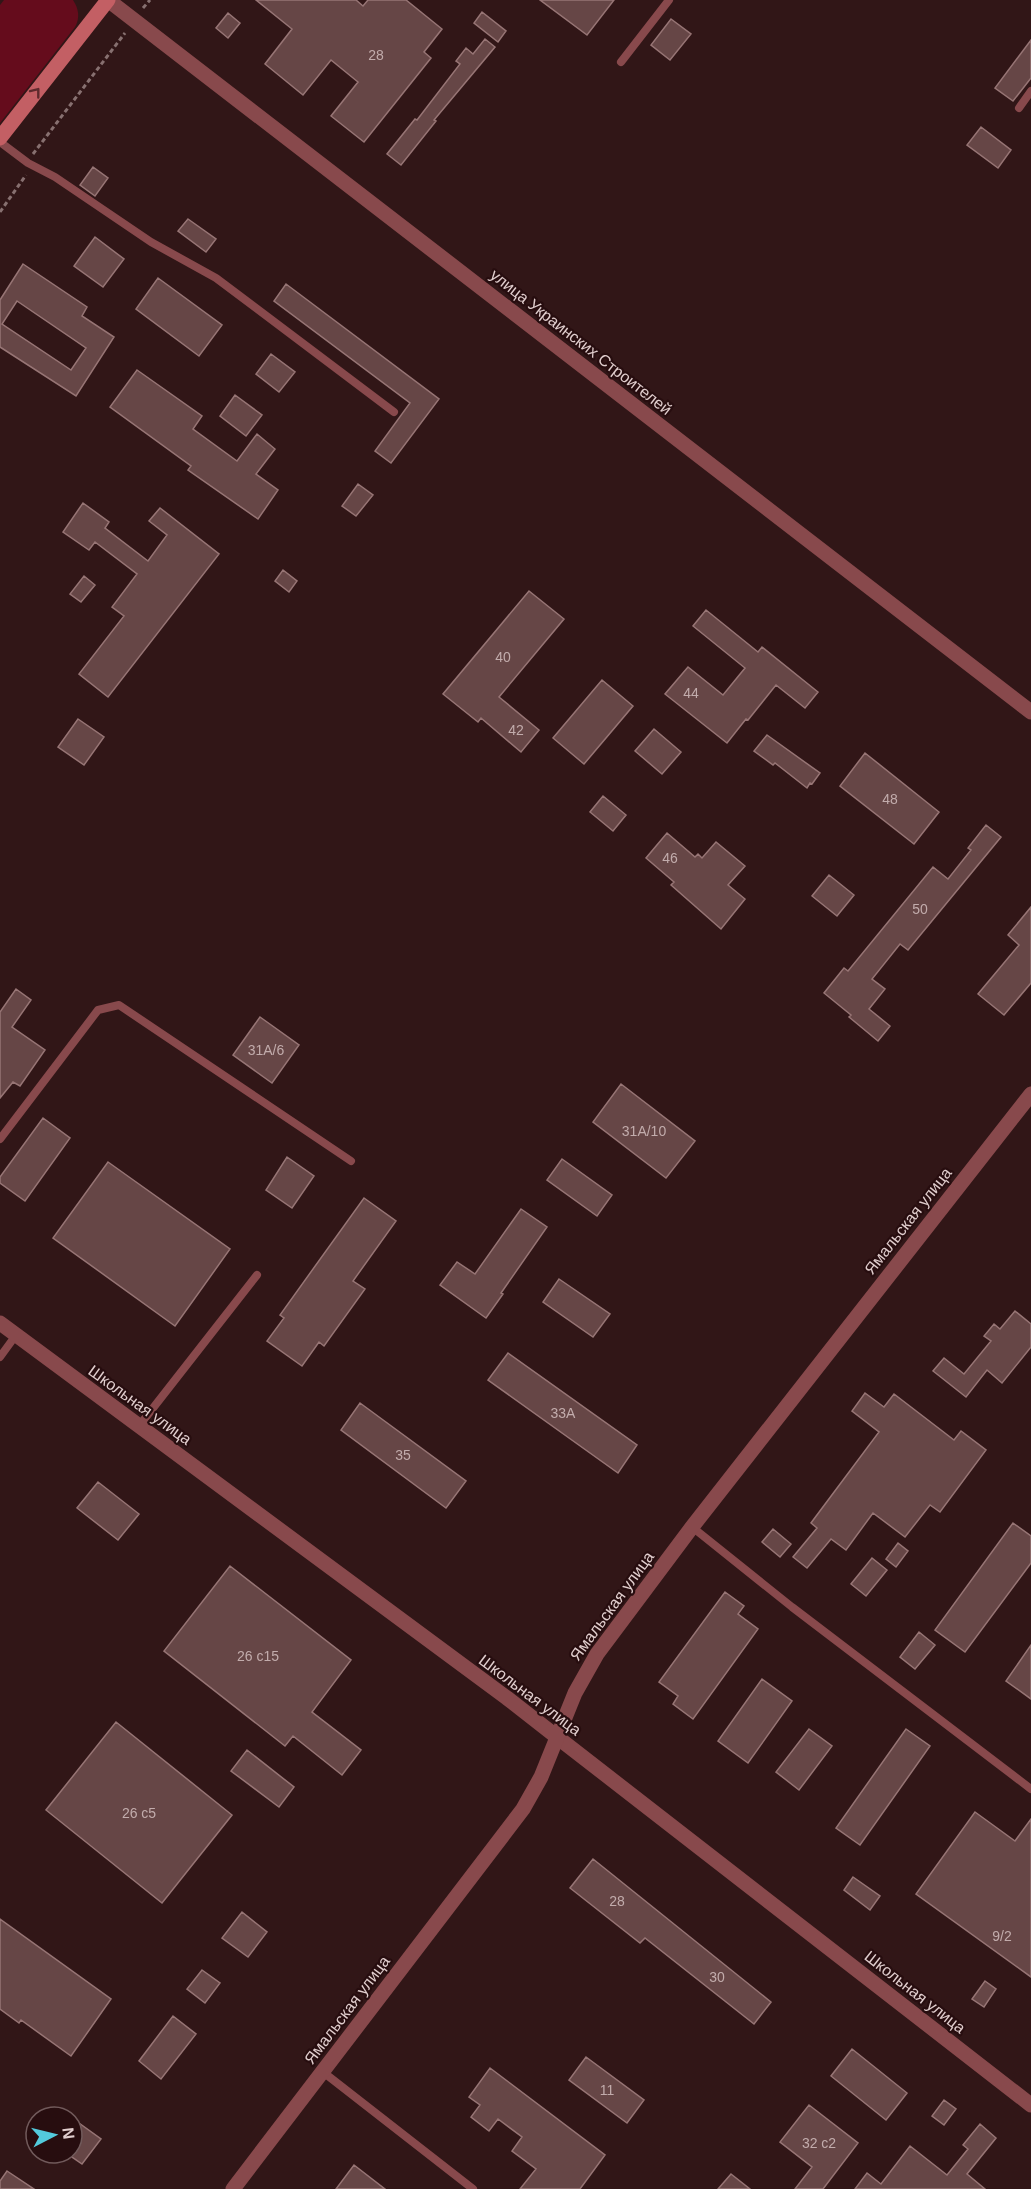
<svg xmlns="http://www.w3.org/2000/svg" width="1031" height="2189" viewBox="0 0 1031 2189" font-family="Helvetica,sans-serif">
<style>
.green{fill:#650c1c}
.building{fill:#664646;stroke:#977575;stroke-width:1.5;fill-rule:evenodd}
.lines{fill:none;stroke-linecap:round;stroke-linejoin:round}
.path{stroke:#877070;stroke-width:3;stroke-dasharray:4.5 3;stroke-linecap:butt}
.service{stroke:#88494c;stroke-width:8}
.minor{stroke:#88494c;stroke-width:15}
.tertiary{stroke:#88494c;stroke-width:15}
.secondary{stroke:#c35f64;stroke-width:15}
.oneway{stroke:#5e2a2d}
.labels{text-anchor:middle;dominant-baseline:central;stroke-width:4.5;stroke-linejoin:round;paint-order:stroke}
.number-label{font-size:14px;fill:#c2acac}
.street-label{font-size:16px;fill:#e1cece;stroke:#270d0f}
</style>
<rect width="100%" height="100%" fill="#311617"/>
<path class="green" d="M4 0H73C79 9 80 18 75 27L0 123V5Z"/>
<path class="building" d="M256 0H356L363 6 368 0H406L442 29 424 52 431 58 364 142 331 116 358 82 331 60 303 95 265 64 292 29Z
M540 0H614L587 35Z
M482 12 506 31 498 42 474 23Z
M228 13 240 23 228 38 216 28Z
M671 19 691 34 670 60 651 45Z
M485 39 495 47 434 120 436 121 401 165 387 154 415 119 417 120 460 64 456 61 466 48 473 54Z
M1031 40V78L1013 101 995 88Z
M981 127 1011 150 998 168 967 145Z
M93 167 108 178 95 196 80 185Z
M188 219 216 239 206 252 178 231Z
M95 237 124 259 103 287 74 266Z
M23 264 87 307 82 316 114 337 76 396 0 347V300ZM17 301 86 348 71 370 2 324Z
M158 278 222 325 199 356 136 309Z
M286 284 439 399 391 463 375 451 410 403 274 301Z
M271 354 295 372 279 392 256 374Z
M137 370 202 416 193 429 237 461 257 434 275 449 256 474 278 490 258 519 188 470 191 466 110 407Z
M235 395 262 415 246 436 220 416Z
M358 484 373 495 356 516 342 506Z
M83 503 109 522 105 528 148 561 167 535 149 521 160 508 219 554 108 697 79 674 124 616 112 607 137 574 95 542 89 550 63 532Z
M283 570 297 581 289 592 275 581Z
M84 576 95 585 81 602 70 594Z
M529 591 564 619 499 697 539 730 521 752 481 718 478 722 443 694Z
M706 610 758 652 762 647 818 692 805 708 776 685 748 720 746 719 727 743 665 694 688 667 723 695 745 668 693 626Z
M602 680 633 706 584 764 553 738Z
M78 719 104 737 84 765 58 747Z
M654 729 681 752 662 774 635 751Z
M767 735 820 773 812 784 810 783 807 788 775 763 773 765 754 751Z
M865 753 939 812 914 844 840 786Z
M603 796 626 815 613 831 590 812Z
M986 825 1001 837 908 950 900 944 872 979 885 989 869 1009 890 1026 878 1041 849 1017 851 1015 824 993 844 968 848 971 933 867 948 879 971 850 968 848Z
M667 833 695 857 698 854 702 858 716 842 745 866 728 885 745 899 721 929 671 885 674 882 646 858Z
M829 875 854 895 837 916 812 896Z
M1031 907V983L1004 1015 978 994 1019 945 1008 935Z
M16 989 31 1000 12 1027 45 1050 20 1086 13 1082 0 1098V1012Z
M260 1017 299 1045 272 1083 233 1055Z
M621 1084 695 1141 666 1178 593 1122Z
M43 1118 70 1138 25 1201 0 1183V1177Z
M287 1157 314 1176 292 1208 266 1190Z
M562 1159 612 1195 597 1216 547 1180Z
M108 1162 230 1249 175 1326 53 1238Z
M364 1198 396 1221 353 1281 365 1289 324 1346 319 1342 302 1366 267 1341 284 1318 280 1315Z
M521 1209 547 1227 501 1293 503 1294 486 1318 440 1285 457 1262 475 1274Z
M559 1279 610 1314 593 1337 543 1302Z
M1015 1311 1031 1324V1347L1002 1383 987 1370 966 1397 933 1371 944 1358 964 1374 991 1341 984 1336 994 1324 1000 1329Z
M508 1353 637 1445 618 1473 488 1380Z
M865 1393 884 1407 894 1394 954 1440 961 1431 986 1450 940 1512 930 1505 905 1537 873 1513 846 1550 831 1539 807 1568 793 1557 817 1528 811 1523 879 1432 852 1411Z
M360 1403 466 1481 446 1508 341 1430Z
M98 1482 139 1514 118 1540 77 1508Z
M1013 1523 1031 1536V1563L965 1652 935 1630Z
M773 1529 791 1544 780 1557 762 1542Z
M898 1543 908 1551 896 1567 886 1559Z
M872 1558 887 1570 866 1596 851 1584Z
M230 1566 351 1660 312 1712 361 1750 342 1775 293 1736 285 1746 164 1651Z
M725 1592 744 1606 738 1614 758 1629 693 1719 673 1704 678 1696 659 1682Z
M919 1632 935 1645 915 1669 900 1657Z
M1031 1645V1699L1006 1681Z
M762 1679 792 1701 748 1763 718 1741Z
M116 1722 232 1815 162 1903 46 1810Z
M809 1729 832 1746 799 1790 776 1772Z
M906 1729 930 1746 860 1845 836 1828Z
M247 1750 294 1787 279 1807 231 1771Z
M975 1812 1015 1841 1031 1819V1977L916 1894Z
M593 1859 771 2002 754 2024 645 1938 640 1943 570 1888Z
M853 1877 880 1896 870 1910 844 1890Z
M242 1912 267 1932 248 1957 222 1938Z
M0 1919 111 1999 71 2056 21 2020 19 2023 0 2009Z
M202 1970 220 1983 205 2003 187 1989Z
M985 1981 996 1989 984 2007 972 1999Z
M173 2016 196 2034 161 2079 139 2061Z
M852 2049 907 2093 886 2120 831 2076Z
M586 2057 644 2100 627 2123 569 2080Z
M490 2068 605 2155 580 2189H520L536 2169 512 2151 522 2137 498 2119 489 2131 471 2117 480 2105 469 2097Z
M944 2100 956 2109 944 2125 932 2116Z
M809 2105 858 2143 823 2189H795L812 2167 780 2142Z
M72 2118 101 2139 82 2164 72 2157Z
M980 2124 996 2138 967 2174 985 2189H855L867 2173 881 2184 910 2146 947 2175 968 2149 963 2145Z
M354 2165 385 2189H336Z
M7 2171 34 2189H0V2181Z
M731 2174 750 2189H718Z"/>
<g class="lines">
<path class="path" d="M143 8 150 0
M33 154 125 33
M0 212 26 175"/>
<path class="service" d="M621 62 669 0
M1019 108 1031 91
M0 142 28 163 55 177 151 242 216 278 394 412
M0 1139 98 1010 119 1005 351 1161
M0 1357 16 1335
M139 1426 257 1275
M692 1527 792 1607 1031 1789
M323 2072 473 2189"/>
<path class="minor" d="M557 1737 1031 2105"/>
<path class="tertiary" d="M108 0 1031 712
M0 1323 507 1698 557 1737
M233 2189 523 1809 541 1777 575 1693 597 1654 692 1527 1031 1094"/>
<path class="secondary" d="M0 138 108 0"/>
</g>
<defs><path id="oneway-chevron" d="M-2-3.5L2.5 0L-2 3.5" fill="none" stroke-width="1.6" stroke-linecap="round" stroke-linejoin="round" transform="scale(1.5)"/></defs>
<use class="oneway" href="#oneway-chevron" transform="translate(36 92) rotate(-52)"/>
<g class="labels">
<g class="number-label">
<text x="376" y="55">28</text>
<text x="503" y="657">40</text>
<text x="691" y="693">44</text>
<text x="516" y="730">42</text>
<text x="890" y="799">48</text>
<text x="670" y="858">46</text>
<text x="920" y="909">50</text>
<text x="266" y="1050">31А/6</text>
<text x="644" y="1131">31А/10</text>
<text x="563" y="1413">33А</text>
<text x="403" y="1455">35</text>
<text x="258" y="1656">26 c15</text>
<text x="139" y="1813">26 с5</text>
<text x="617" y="1901">28</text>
<text x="1002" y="1936">9/2</text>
<text x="717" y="1977">30</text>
<text x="607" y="2090">11</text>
<text x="819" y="2143">32 с2</text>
</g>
<g class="street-label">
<text transform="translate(581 342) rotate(38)">улица Украинских Строителей</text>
<text transform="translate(908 1221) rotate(-52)">Ямальская улица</text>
<text transform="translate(140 1405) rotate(36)">Школьная улица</text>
<text transform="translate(612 1606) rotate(-54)">Ямальская улица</text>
<text transform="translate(530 1695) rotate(37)">Школьная улица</text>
<text transform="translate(915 1992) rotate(38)">Школьная улица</text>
<text transform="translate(347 2010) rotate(-53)">Ямальская улица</text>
</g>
</g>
<g transform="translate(54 2135) rotate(83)"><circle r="28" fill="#270d0f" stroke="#715a5b" stroke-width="1.5"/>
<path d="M0-4.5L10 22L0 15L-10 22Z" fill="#53cadc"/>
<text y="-9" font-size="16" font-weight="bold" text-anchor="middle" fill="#e1cece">N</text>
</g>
</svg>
